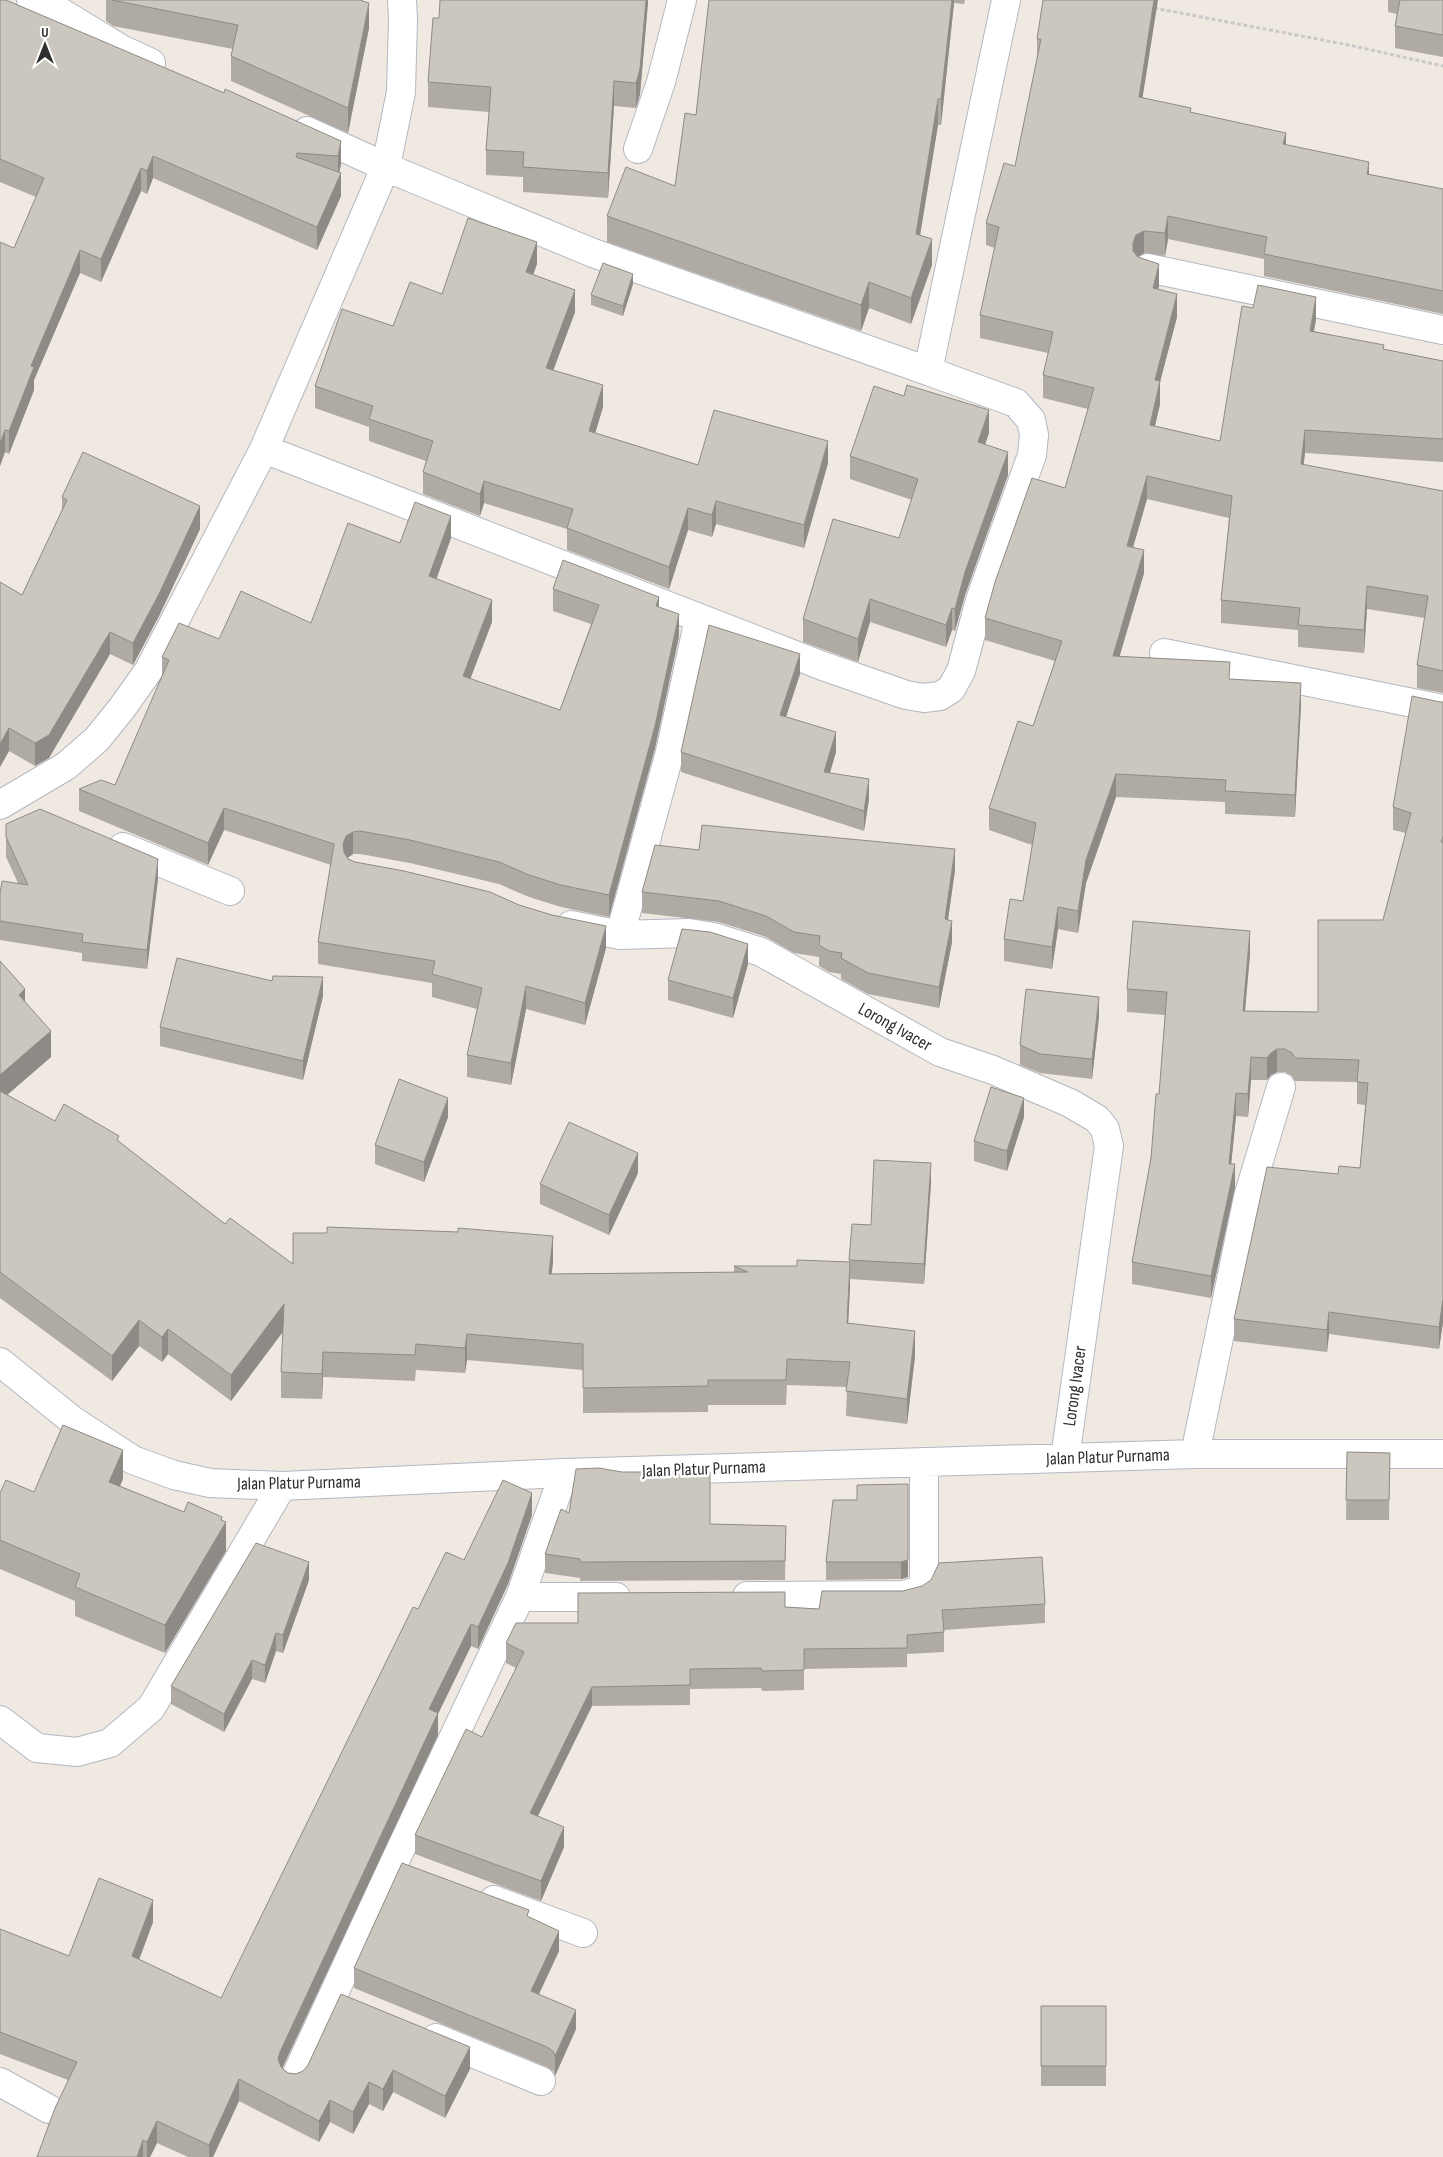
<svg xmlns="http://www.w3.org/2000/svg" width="1443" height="2157" viewBox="0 0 1443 2157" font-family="'Sofia Sans Condensed',sans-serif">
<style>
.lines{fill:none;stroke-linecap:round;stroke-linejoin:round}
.minor-casing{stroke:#b4b7c1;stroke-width:30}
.path{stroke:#c9c9c9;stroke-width:3;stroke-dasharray:4 2.5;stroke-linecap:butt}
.minor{stroke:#fff;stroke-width:28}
.wall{fill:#afaba4}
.shaded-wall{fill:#8e8b86}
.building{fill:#cbc7bf;stroke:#8e8b86}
.labels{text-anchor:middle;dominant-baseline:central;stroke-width:5;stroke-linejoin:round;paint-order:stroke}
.street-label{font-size:18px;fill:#2e2e2e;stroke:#fff}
</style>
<rect width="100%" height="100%" fill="#efe9e1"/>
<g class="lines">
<g class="minor-casing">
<path id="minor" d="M31 0 62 13 121 49 151 63
M307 131 395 171 593 253 928 371
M638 149 661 82 682 0
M1148 268 1443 330
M264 449 823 666 906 695 924 698 940 696 951 689 961 671 980 600 1032 455 1034 435 1031 420 1016 403 928 371 1006 0
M1164 653 1443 709
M0 805 66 766 97 739 122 708 149 670 264 449 386 166 401 92 403 19 402 0
M123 847 230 891
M571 925 620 935 689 933 714 937 761 952 940 1052 993 1070 1070 1103 1097 1119 1105 1129 1109 1146 1065 1458
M620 935 670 752 699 619
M0 1362 72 1420 133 1460 174 1475 210 1483 282 1486 564 1473 1195 1454H1443
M1195 1454 1248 1197 1281 1087
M747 1596 903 1595 918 1591 924 1582V1462
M520 1597H616
M0 1720 37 1748 77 1752 110 1743 151 1708 282 1486
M494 1900 583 1933
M436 2038 541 2081
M294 2080 394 1863 520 1597 564 1473
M0 2082 49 2109"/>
</g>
<path class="path" d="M1154 8 1349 45 1443 66"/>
<use href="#minor" class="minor"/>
</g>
<path class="wall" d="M0 0 341 141V164L339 172 341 196 317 250 153 178 147 194 141 191 101 282 80 273 34 380V390L9 454 5 452 0 466 14 248 36 197 0 182Z
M106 0H363L369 28 348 133 231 81V56L233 49 113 26 106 21Z
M648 0 640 94 636 108 614 106 608 198 523 192V177L486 175V150L489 112 428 107V82L439 18Z
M709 0H965L964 4 954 3 941 125H938L920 235 932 265 911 324 869 308 861 331 607 242V216L675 186 696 115Z
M1043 0 1143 98 1191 112 1369 174 1443 189V314L1264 276V259L1168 239 1165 256 1144 253 1138 257 1159 286 1158 289 1177 317 1160 382V404L1155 426 1220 441 1316 319 1314 331 1384 349 1443 361V462L1305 453 1303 465 1443 491V693L1417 688V665L1425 618 1367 609 1364 653 1298 647V630L1221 623V600L1229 518 1147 499 1133 547 1144 573 1119 656 1230 679 1301 705 1295 817 1225 814V802L1116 797 1086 883 1078 933 1058 929 1052 969 1004 961V939L1023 901 1032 845 989 830V808L1033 726 1055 661 985 640V618L1065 488 1088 409 1043 398V375L1048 353 980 338V315L995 248 986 245V223L1015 166 1037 59V39Z
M1388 0H1443V57L1395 48V26L1397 14 1388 12Z
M537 264 533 275 575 312 553 370 603 407 595 433 698 465 828 463 804 548 716 524 712 537 688 530 669 589 567 550V529L484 503 480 516 423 494V472L426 461 369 441V427L315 408V386L393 326 442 294Z
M633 284 623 316 591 305V295Z
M989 433 985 444 1008 475 965 595 955 631 952 630 946 647 870 622 858 662 803 642V619L899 538 912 500 850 479V456Z
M62 497 200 529 159 616 133 665 110 654 49 758 35 766 9 751 0 767V582L22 595 62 510Z
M451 538 437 578 492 622 470 679 560 710 591 624 553 611V589L659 607 679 636 655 748 609 917 561 907 529 897 499 884 410 863 360 854H353L347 858 355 862 606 948 585 1025 526 1009 511 1085 467 1077V1055L477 1009 432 997V983L318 964V942L331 865 224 830 208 865 79 811V789L115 785 162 677V657L219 639 311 623 400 543Z
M800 674 786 717 836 752 830 773 869 799 864 831 681 772V752Z
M1440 702H1443V1322L1439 1349 1329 1334 1327 1352 1234 1341V1319L1338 1174 1360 1168 1365 1105 1357 1104V1082L1295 1081 1292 1076 1285 1072H1277L1271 1075 1267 1080H1251L1248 1117 1236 1116 1231 1164 1235 1187 1211 1298 1132 1284V1262L1151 1158 1159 1094 1165 1015 1127 1012V989L1250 954 1245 1011 1318 1012 1383 920 1406 833 1393 830V807Z
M6 824 158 879 147 969 82 961V953L0 940V894L18 883 6 857Z
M699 850 955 870 948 920 952 942 939 1008 868 994 841 979V974L829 972 819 966V957L794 953 766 937 719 922 642 913V892Z
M0 961 25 1001 51 1057 7 1095 55 1121 119 1142 225 1224 293 1264 553 1262 551 1274 734 1272V1266H797L849 1262 852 1224 871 1225 931 1183 924 1284 850 1279 848 1323 915 1356 907 1424 846 1416 847 1387 787 1385 786 1405H708V1412L583 1413V1370L467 1360 465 1373 416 1370 415 1381 323 1377 322 1399 281 1398V1372L283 1332 231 1401 168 1354 162 1362 139 1346 112 1381 0 1298Z
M748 964 733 1018 668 1000V980Z
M323 996 303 1080 160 1046V1027Z
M1099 1017 1092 1079 1040 1073 1020 1065V1045Z
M448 1117 424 1182 375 1164V1145Z
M1024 1117 1007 1171 974 1161V1141Z
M638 1173 609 1235 540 1204V1184Z
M1347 1452 1390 1453 1389 1520H1346Z
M123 1479 120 1486 184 1512 222 1521 226 1551 165 1653 75 1616V1601L0 1569V1493L34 1492Z
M908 1484V1577L901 1579 826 1580V1562Z
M569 1513 710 1524 786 1526 785 1580 580 1581V1578L545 1573V1554Z
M532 1515 508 1584 478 1649 471 1646 438 1714V1735L282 2068 288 2073 296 2074 303 2071 470 2069 445 2118 393 2092 383 2111 369 2104 353 2134 330 2122 319 2142 239 2101 213 2157H188L157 2143 150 2157H37L68 2080 0 2054V1929L69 1956 153 1922 139 1960 221 1998 418 1609 464 1560Z
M309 1580 283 1653 276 1651 265 1683 252 1679 224 1732 171 1704V1686Z
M1045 1604V1623L944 1630V1652L907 1654V1667L804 1669V1690L762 1691 761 1688 690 1689V1705L592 1706 538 1816 564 1847 541 1901 415 1854V1835L482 1737 516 1668 506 1663V1643L578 1623 785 1607 819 1609Z
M529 1917 559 1951 539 1994 576 2029 555 2076 553 2071 547 2067 354 1988V1968Z
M1041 2006H1106V2086H1041Z"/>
<path class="shaded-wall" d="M646 0H648V4L640 94 636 108V83Z
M952 0H954V3L941 125V99Z
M1154 0H1158L1139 120V97Z
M369 3V28L348 133V108Z
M614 81V106L608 198V173Z
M938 99V125L916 260V234Z
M1286 133V155L1283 144Z
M341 141V164L338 179V156Z
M153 156V178L147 194V171Z
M1369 162V185L1367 174Z
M141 168V191L101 282V259Z
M341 173V196L317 250V227Z
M1168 216V239L1165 256V233Z
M1144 231V253L1136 258 1133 265V243L1136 235Z
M932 239V265L911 324V298Z
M537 242V264L526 294V272Z
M80 250V273L34 380V390L9 454V431L31 366Z
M1159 264V286L1153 311V288Z
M633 274V284L623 316V306Z
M869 282V308L861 331V305Z
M575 290V312L546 390V368Z
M1177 294V317L1160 382V404L1150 447V425L1155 380Z
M1316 297V319L1310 353V331Z
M603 385V407L589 454V431Z
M989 410V433L978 465V442Z
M5 430V452L0 466V443Z
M1305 430V453L1301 487V464Z
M828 441V463L804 548V525Z
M1008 452V475L965 595 955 631V609L965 572Z
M1147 476V499L1127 568V546Z
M484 481V503L480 516V494Z
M716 501V524L712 537V515Z
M200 506V529L159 616 133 665V643Z
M688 508V530L669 589V567Z
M451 516V538L429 598V576Z
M1144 550V573L1113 679V656Z
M1367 586V609L1364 653V630Z
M659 597V619L656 606Z
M870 599V622L858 662V639Z
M492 600V622L463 698V676Z
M952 608V630L946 647V625Z
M679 614V636L655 748 609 917V895Z
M110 632V654L49 758 35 766V743Z
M800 654V674L780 735V715Z
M1301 683V705L1295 817V795Z
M9 728V751L0 767V744Z
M836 732V752L824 792V772Z
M1116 774V797L1086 883 1078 933V911L1086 860Z
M869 779V799L864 831V811Z
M224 808V830L208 865V843Z
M353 832V854L346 859 343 866V844L346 836Z
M955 849V870L945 940V919Z
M158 859V879L147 969V950Z
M1058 907V929L1052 969V947Z
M952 921V942L939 1008V987Z
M606 926V948L585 1025V1003Z
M1250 931V954L1243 1033V1011Z
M748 944V964L733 1018V998Z
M323 977V996L303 1080V1061Z
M526 986V1009L511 1085V1063Z
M25 989V1015L19 995Z
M1099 997V1017L1092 1079V1059Z
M51 1031V1057L0 1101V1075Z
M1277 1049V1072L1271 1075 1267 1080V1058L1271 1053Z
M1251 1057V1080L1248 1117V1094Z
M1236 1093V1116L1229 1186V1164Z
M448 1098V1117L424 1182V1162Z
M1024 1098V1117L1007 1171V1151Z
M638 1153V1173L609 1235V1215Z
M931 1163V1183L924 1284V1264Z
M1235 1164V1187L1211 1298V1276Z
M553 1236V1262L549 1300V1274Z
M850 1262V1288L847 1348V1323Z
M1443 1299V1322L1439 1349V1327Z
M284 1304V1330L231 1401V1375Z
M1329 1312V1334L1327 1352V1330Z
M139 1320V1346L112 1381V1356Z
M168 1329V1354L162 1362V1337Z
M915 1331V1356L907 1424V1399Z
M467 1334V1360L465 1373V1348Z
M323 1352V1377L322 1399V1374Z
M123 1450V1479L109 1511V1482Z
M908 1484V1577L901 1579V1562Z
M532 1493V1515L508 1584 478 1649V1627Z
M222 1517V1528L226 1522V1551L165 1653V1625Z
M309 1562V1580L283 1653V1635Z
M471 1624V1646L438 1714V1735L280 2073 278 2059 280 2052 429 1709Z
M276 1633V1651L265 1683V1665Z
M252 1660V1679L224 1732V1714Z
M592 1687V1706L530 1832V1813Z
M564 1827V1847L541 1901V1881Z
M153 1900V1922L132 1978V1956Z
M559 1931V1951L531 2011V1991Z
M576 2010V2029L555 2076V2056Z
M470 2047V2069L445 2118V2096Z
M393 2070V2092L383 2111V2089Z
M239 2079V2101L213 2157H209V2145Z
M369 2082V2104L353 2134V2112Z
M330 2100V2122L319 2142V2121Z
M157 2121V2143L150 2157H147V2142Z
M143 2140V2157H137Z"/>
<path class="building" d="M0 0H6L224 93 225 89 341 141 338 156 297 153 296 157 341 173 317 227 153 156 147 171 141 168 101 259 80 250 31 366 34 367 9 431 5 430 0 443V242L14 248 44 178 0 159Z
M112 0H362V1L369 3 348 108 231 56 238 25Z
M440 0H646L640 69 636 83 614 81 608 173 523 167 524 152 486 150 491 87 428 82 433 18H439Z
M709 0H952L941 99H938L916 234 932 239 911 298 869 282 861 305 607 216 626 167 675 186 685 113 696 115Z
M1043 0H1154L1139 97 1191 108 1190 112 1286 133 1283 144 1369 162 1367 174 1443 189V291L1264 254 1267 237 1168 216 1165 233 1144 231 1136 235 1133 243V251L1138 257 1159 264 1153 288 1177 294 1155 380 1160 381 1150 425 1220 441 1242 306 1253 308 1258 285 1316 297 1310 331 1384 345 1383 349 1443 361V439L1305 430 1301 464 1443 491V671L1417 665 1428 596 1367 586 1364 630 1298 625 1300 608 1221 600 1232 496 1147 476 1127 546 1144 550 1113 656 1230 662 1229 679 1301 683 1295 795 1225 791 1226 780 1116 774 1086 860 1078 911 1058 907 1052 947 1004 939 1010 899 1023 901 1036 823 989 808 1018 721 1033 726 1062 641 985 618 995 582 1032 478 1065 488 1094 388 1043 375 1053 332 980 315 999 227 986 223 1004 163 1015 166 1041 39H1037Z
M1400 0H1443V35L1395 26Z
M468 218 537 242 526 272 575 290 546 368 603 385 589 431 698 465 714 410 828 441 804 525 716 501 712 515 688 508 669 567 567 528 573 509 484 481 480 494 423 472 433 441 369 419 373 406 315 386 342 309 393 326 410 282 442 294Z
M603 263 633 274 623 306 591 295Z
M907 385 989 410 978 442 1008 452 965 572 955 609 952 608 946 625 870 599 858 639 803 619 833 519 899 538 918 479 850 456 874 386 904 396Z
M83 452 200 506 159 594 133 643 110 632 49 735 35 743 9 728 0 744V582L22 595 67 500 62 497Z
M415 502 451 516 429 576 492 600 463 676 560 710 599 605 553 589 563 560 659 597 656 606 679 614 655 726 609 895 561 885 529 875 499 862 410 840 360 831 353 832 346 836 343 844 344 852 348 859 355 862 404 871 490 892 519 905 552 915 606 926 585 1003 526 986 511 1063 467 1055 482 988 432 974 435 961 318 942 334 844 224 808 208 843 79 789 101 780 115 785 169 660 162 657 179 623 219 639 241 591 311 623 348 523 400 543Z
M709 625 800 654 780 715 836 732 824 772 869 779 864 811 681 752Z
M1412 696 1440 702H1443V836L1441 842 1443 843V1299L1439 1327 1329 1312 1327 1330 1234 1319 1267 1167 1338 1174 1339 1166 1360 1168 1368 1083 1357 1082 1359 1060 1295 1058 1292 1053 1285 1049H1277L1271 1053 1267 1058 1251 1057 1248 1094 1236 1093 1229 1164H1235L1211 1276 1132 1262 1151 1158 1156 1094H1159L1167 992 1127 989 1133 921 1250 931 1243 1011 1318 1012V920H1383L1411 813 1393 807Z
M40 809 158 859 147 950 82 942 83 934 0 921V894L2 881 28 885 6 837V824Z
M702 825 955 849 945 919 952 921 939 987 868 973 841 958 842 953 829 951 819 945 820 936 794 932 766 916 719 901 642 892 655 845 699 850Z
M682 929 710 932 748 944 733 998 668 980Z
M177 958 272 981 273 976 323 977 303 1061 160 1027Z
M0 961 25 989 19 995 51 1031 0 1075Z
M1026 989 1099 997 1092 1059 1040 1054 1020 1045Z
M399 1079 448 1098 424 1162 375 1145Z
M991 1087 1024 1098 1007 1151 974 1141Z
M0 1091 55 1121 64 1104 119 1136 117 1140 225 1224 230 1218 293 1264V1233H327V1227L458 1232V1228L553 1236 549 1274 748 1272 734 1266H797V1260L850 1262 847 1323 915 1331 907 1399 846 1391 850 1362 787 1359 786 1380H708V1386L583 1388V1344L467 1334 465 1348 416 1344 415 1355 323 1352 322 1374 281 1372 284 1304 231 1375 168 1329 162 1337 139 1320 112 1356 0 1272Z
M569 1122 638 1153 609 1215 540 1184Z
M874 1160 931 1163 924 1264 849 1260 852 1224 871 1225Z
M63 1425 123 1450 109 1482 184 1512 188 1502 222 1517 221 1520 226 1522 165 1625 75 1587 80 1574 0 1540V1493L6 1480 34 1492Z
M1347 1452 1390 1453 1389 1500H1346Z
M599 1468 622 1472H710V1524L786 1526 785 1561 580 1562V1559L545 1554 561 1509 569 1513 576 1469Z
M503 1480 532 1493 508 1563 478 1627 471 1624 429 1709 438 1713 280 2052 278 2059 281 2067 288 2073 296 2074 303 2071 308 2065 341 1994 470 2047 445 2096 393 2070 383 2089 369 2082 353 2112 330 2100 319 2121 239 2079 209 2145 157 2121 147 2142 143 2140 137 2157H37L55 2108 77 2062 0 2032V1929L69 1956 99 1878 153 1900 132 1956 221 1998 413 1607 418 1609 446 1552 464 1560Z
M908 1484V1560L901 1562H826L833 1500H857V1485Z
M256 1543 309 1562 283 1635 276 1633 265 1665 252 1660 224 1714 171 1686Z
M1042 1557 1045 1604 942 1610 944 1632 907 1635V1648L804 1649V1670L762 1671 761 1668 690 1669V1685L592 1687 530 1813 564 1827 541 1881 415 1835 466 1729 482 1737 524 1652 506 1643 516 1623H578V1593L785 1592V1607L819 1609 822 1591H903L922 1586 931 1580 939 1563Z
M402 1863 529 1910 527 1916 559 1931 531 1991 576 2010 555 2056 553 2051 547 2047 354 1968Z
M1041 2006H1106V2066H1041Z"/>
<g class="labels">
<g class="street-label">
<text transform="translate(895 1027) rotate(29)">Lorong Ivacer</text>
<text transform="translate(1075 1386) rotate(-82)">Lorong Ivacer</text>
<text transform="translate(1108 1457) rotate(-2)">Jalan Platur Purnama</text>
<text transform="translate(704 1469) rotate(-2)">Jalan Platur Purnama</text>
<text transform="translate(299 1483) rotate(-1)">Jalan Platur Purnama</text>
</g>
</g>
<g transform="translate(45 45)" stroke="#ffffff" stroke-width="4" paint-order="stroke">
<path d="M0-4L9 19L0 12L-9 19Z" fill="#2e2e2e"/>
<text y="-8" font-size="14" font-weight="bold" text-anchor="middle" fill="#2e2e2e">U</text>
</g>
</svg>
